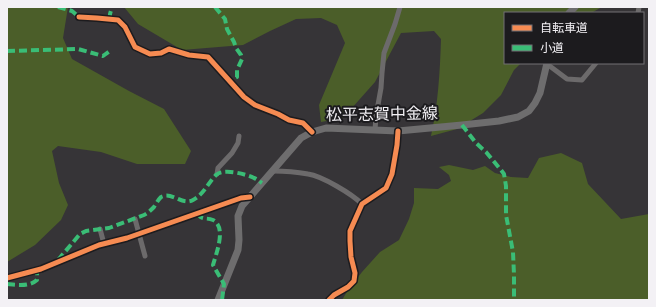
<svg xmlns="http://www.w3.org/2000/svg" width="656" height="307" viewBox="0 0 656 307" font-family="Jost,'Noto Sans JP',sans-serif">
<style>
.green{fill:#4b5e29}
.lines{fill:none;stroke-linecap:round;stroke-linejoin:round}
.street{stroke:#6c6a6b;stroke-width:5}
.secondary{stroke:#6e6d6e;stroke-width:7}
.quiet{stroke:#3abd76;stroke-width:4;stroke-dasharray:8 4;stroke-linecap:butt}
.cycleway-casing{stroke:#1c1b1e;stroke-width:8}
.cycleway{stroke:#f68b52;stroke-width:5}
.labels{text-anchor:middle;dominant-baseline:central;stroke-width:4;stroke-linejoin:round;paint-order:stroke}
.street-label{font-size:16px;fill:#f3f1f5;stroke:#1c1b1e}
</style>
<rect width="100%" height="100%" fill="#363437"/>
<path class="green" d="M7 7H68L63 38 72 59 129 91 164 109 191 151 185 164H137L101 152 58 146 52 151 59 183 68 205 61 220 35 245 7 262Z
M124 7H602L591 13H505V63H521L514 70 501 95 483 113 457 129 431 136C438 105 440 72 441 39L434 31 401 33 375 82 343 118 321 122 319 105 345 43 337 25 321 18 296 19 270 31 243 45 182 50 138 24Z
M561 153 582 163 588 184 621 219 649 214V300H342L348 290 362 272 380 252 399 240 409 219 414 203V188L438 189 451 181 449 175 439 167 449 165 473 170 485 166 495 173 511 177 528 178 539 158Z"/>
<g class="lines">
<path class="street" d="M638 13 639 7
M79 17 97 18 118 20 125 27 135 47 150 54 161 53 169 49 189 55 208 57 244 97 255 105 278 114 289 120 303 123 312 132
M547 64 567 79 582 80 596 63
M375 130 376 116 381 88 382 73 384 53 395 24 400 7
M273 171C285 171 297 172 308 174 322 176 352 194 362 204
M217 174 218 168 232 153 238 143 239 136
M135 219 145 256
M100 229 104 244
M7 278 41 269 99 245 127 238 241 198 250 197
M329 300 334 295 348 287 354 281 355 273 351 257 350 241V231L362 204 386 188 392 174 397 145 398 131"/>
<path class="secondary" d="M569 13 575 7
M218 300 238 250 239 240 238 216 242 206 301 138 312 132 326 128 398 131 462 125 499 121 518 117 529 111 535 103 540 93 547 63"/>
<path class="quiet" d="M58 7 72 11 79 17
M215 7 225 19 227 29 234 42 236 48 241 55 242 59 237 70V77L230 81
M110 19V14L112 7
M7 51 78 49 103 56 111 50
M462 125 476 143 486 152 501 170 504 174 506 186V215L513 252 514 275V300
M197 213C202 221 206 217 213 220 227 227 216 254 213 265L224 284 222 300
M58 260 80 234 86 231 109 228 144 215C148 213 151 210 154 207 156 204 158 200 161 197 172 191 182 206 193 200 204 194 208 183 216 175 223 168 246 174 254 178 257 179 259 181 262 183
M7 284C17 285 29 287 37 280V270"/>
<g class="cycleway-casing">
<path id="cycleway" d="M79 17 97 18 118 20 125 27 135 47 150 54 161 53 169 49 189 55 208 57 244 97 255 105 278 114 289 120 303 123 312 132
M7 278 41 269 99 245 127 238 241 198 250 197
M329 300 334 295 348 287 354 281 355 273 351 257 350 241V231L362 204 386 188 392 174 397 145 398 131"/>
</g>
<use href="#cycleway" class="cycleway"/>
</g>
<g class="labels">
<g class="street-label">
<text transform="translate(382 114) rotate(-1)">松平志賀中金線</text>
</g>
</g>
<rect width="656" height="307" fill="none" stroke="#f3f1f5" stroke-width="16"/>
<rect x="504" y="12" width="140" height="52" fill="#1c1b1e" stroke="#727174"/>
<rect x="512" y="25" width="20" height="6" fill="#f68b52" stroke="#727174"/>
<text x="540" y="32" font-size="12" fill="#f3f1f5">自転車道</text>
<rect x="512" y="45" width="20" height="6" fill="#3abd76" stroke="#727174"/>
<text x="540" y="52" font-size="12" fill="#f3f1f5">小道</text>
</svg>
